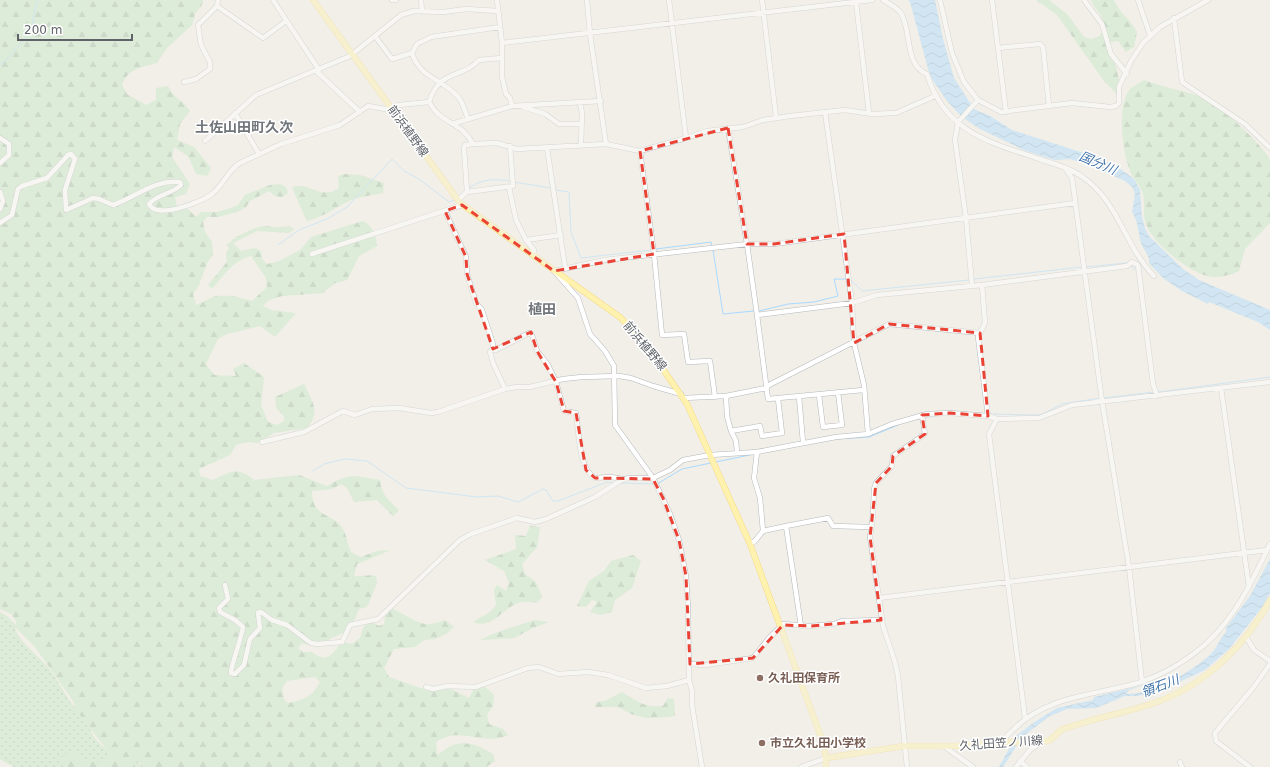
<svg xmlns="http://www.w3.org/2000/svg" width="1270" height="767" viewBox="0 0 1270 767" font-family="'DejaVu Sans','Noto Sans JP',sans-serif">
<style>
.grass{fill:url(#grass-dots)}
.forest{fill:url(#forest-firs);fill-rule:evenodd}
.water{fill:url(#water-waves)}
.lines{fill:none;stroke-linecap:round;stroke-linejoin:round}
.stream{stroke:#aadaff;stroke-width:1}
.minor-casing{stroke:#b5b8bc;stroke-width:5.5}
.major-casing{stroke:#f2c960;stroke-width:6}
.minor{stroke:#fff;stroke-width:4.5}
.major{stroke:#fff2af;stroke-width:5.5}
.marked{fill:none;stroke:#ea4335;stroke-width:3;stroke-dasharray:8 5;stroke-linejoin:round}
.education-dot{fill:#8d6e63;stroke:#fff;stroke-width:1.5}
.labels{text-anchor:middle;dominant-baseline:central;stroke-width:3;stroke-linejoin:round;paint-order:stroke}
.street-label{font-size:12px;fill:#5f6368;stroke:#fff}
.education-label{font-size:12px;font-weight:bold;fill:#785e54;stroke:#fff;text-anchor:start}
.water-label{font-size:13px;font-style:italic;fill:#4174aa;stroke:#fff}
.quarter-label{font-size:14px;font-weight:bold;fill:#70757a;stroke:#fff}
</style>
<defs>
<pattern id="grass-dots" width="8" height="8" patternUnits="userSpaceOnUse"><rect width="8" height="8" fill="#c5e8c5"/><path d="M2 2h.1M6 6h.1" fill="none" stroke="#a3c0a4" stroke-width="1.8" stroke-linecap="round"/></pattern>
<pattern id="forest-firs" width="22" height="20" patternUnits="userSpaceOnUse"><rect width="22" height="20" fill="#c5e8c5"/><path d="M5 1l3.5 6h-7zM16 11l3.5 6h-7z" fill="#a3c0a4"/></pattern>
<pattern id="water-waves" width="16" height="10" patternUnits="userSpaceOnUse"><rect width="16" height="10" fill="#aadaff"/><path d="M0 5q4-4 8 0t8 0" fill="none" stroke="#8eb4d2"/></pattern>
</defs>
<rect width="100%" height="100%" fill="#f1efe8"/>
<path class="grass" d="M0 612 7 616 18 627 15 628C17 639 38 656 46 665 56 676 63 691 71 703 75 708 81 711 84 716 89 726 92 737 101 745 113 757 132 755 144 767H14L0 759Z"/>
<path class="forest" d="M0 0H203L202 5 195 14 192 25 167 48 157 63C141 68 129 67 122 85L127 94 146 105 156 100V88L168 86C174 99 182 99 190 111L180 124 177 140 194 147 211 168 207 176 196 174 188 156 174 147 172 157 190 184 186 194 175 197 177 207 188 209 196 217 201 212H217L231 208 238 205 245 195 270 185 280 184 286 187 288 193 282 197 275 196 269 191 250 201 246 207 240 211 218 217H207L203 222 205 232 212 242 213 254 207 263 199 285 193 294 196 305C203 303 210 297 217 296 226 294 243 298 252 301L267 287 266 278 251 256C233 260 223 277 212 289L208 285 227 262 226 253 229 248 227 245C233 237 255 227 264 226 269 226 274 228 279 227 286 227 289 225 294 229L289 233 257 231 233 243 241 251 255 248 261 251 262 259 267 264 279 261 300 250 311 237 363 221C373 226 376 235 377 246L359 256 347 280 335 283 323 293 282 296 269 300 263 306 271 310 296 313 275 337 260 326 227 334 218 339 206 364 214 375 236 376 233 369 244 363 264 377 261 405 268 422 277 425 284 421V416L276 408 275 397 304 384C312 401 321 411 307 428L274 433 258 443 247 442 236 445 230 455 199 469 200 476 213 480C230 472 237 466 254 480L299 475 327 486C351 472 354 476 380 480 381 494 389 501 399 510L393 516 377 500 354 502 347 488 341 484 332 489 312 491C312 520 334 511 344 531 347 537 348 546 351 552L360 557 378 551 391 550 357 564 354 576C362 577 368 574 376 576L377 583 367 607 359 609C357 614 355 619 353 623 348 631 343 633 336 636 320 643 321 650 302 643L298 648 303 652H312C326 664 333 655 341 642L352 644 360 638 364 626 372 622 379 626 384 624 387 607C411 614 418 632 445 620L454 627 446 634 435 639 424 640 415 647 394 649 384 668 389 677 426 690 449 688 469 698 474 688 485 687 494 695 493 706 487 715 489 724 503 729 508 735C484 747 461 725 436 742L437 755C442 752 446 748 451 746 466 739 480 746 493 754L495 761 486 767H144L141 763H132L127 767H63L59 758 71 751C83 761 89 763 104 761L110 754 76 710 73 701 35 647 16 628V621L11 614 0 609ZM315 677 320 682C313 696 304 700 288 703L284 699 282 688 287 681Z
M1036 0H1049L1067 14 1084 37 1091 39 1100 36C1110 19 1097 14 1091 0H1114C1119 13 1131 20 1137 32L1134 47 1126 52 1118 41 1111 42C1110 52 1114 57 1116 67 1119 77 1120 85 1118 95L1104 81 1057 15Z
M1144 80C1164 88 1184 90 1203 98 1219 104 1263 145 1270 160V223L1245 249 1239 271C1231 275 1222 277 1213 277 1193 276 1152 243 1146 224 1142 214 1146 201 1142 191 1139 184 1132 178 1130 170 1122 152 1116 103 1131 88 1135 85 1140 83 1144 80Z
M344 174 360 175 384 183 383 193C371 196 358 196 347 202 333 209 323 217 307 221L292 188C304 181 317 195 330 192 333 192 336 190 339 188L338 176Z
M530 526 540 527 537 547 522 564 525 574 536 582 542 597 537 603C531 602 523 601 518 603 502 609 492 630 473 622L490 612 496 605 494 590 497 585 506 591 509 583 504 571 485 560 516 549 515 535 526 536Z
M633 555 641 561 632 588 615 600 612 612 601 615 590 612 597 602 592 600 586 607 577 606 589 581 604 571 611 561Z
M535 620 549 622 533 628 514 638 480 640C497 631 517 626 535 620Z
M622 692C636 701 646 708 663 706L668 698 674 699 675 715 670 717 646 718 631 714 618 707H595L597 702 605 701Z"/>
<path class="water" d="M908 0H935L943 39 954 78 974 109 990 116 1012 130 1096 157 1122 170 1134 179 1140 190 1142 217 1145 228 1149 236 1183 269 1199 280 1270 310V330L1258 322 1209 302 1208 304 1182 291 1163 278 1149 263C1150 255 1143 250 1141 243 1138 232 1138 221 1132 212L1135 194 1133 188 1125 181 1092 166 1070 159 1055 160 1026 151 980 129 962 117 947 101 930 76 910 2Z
M1270 559V593L1263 606 1229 649 1205 670 1160 691 1137 696H1125L1096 708 1067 709 1050 716 1022 737 1003 767H999L1016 736 1033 723 1057 708 1093 700 1094 697 1144 685 1129 690 1126 694C1153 695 1191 672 1211 654 1218 647 1219 639 1226 632V628L1250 596Z"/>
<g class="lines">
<path class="stream" d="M0 65C6 61 30 34 32 27 34 18 34 9 38 0
M514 182 551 188
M469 188C483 178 495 179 511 181
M556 190 569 192 571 232 581 258 651 250
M278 245 299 230 327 219 347 207 392 159 404 171 419 179 449 202 454 200
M656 249 711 242 712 247
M713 250 723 314 754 311
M1130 265 1137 271
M1085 267 1128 263
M850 279 862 291 969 280
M974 279 1082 267
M759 311 788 304 814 302 838 296 834 279H847
M1156 390 1160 392
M1160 392 1270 377
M1104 398 1154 392
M989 414 1036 415 1043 414 1062 404 1101 398
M950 415 977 417
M925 418 935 416
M836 439 869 437 898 425
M716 462 754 454
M313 471 324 464 345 459 367 461 406 488 477 497 498 496 518 502 543 489 546 490 553 501H558L607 482 615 483
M620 483 654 484
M657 484 682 469 711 463"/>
<g class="minor-casing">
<path id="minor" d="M218 0 217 6 263 38 286 21
M273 0 319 70
M392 0H396
M421 0 422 11
M497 0 502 43V77L506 94 510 98 512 106
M587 0 590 34 606 144 640 151 686 138 669 0
M762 0 776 117
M883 0C890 4 896 7 901 13 912 31 904 65 927 74 945 133 990 142 1042 160 1056 164 1072 169 1084 178 1119 203 1124 245 1154 276
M940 0 952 53 964 82 978 100 1001 112 1072 103 1110 107 1116 106 1119 103V87L1131 61 1143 43 1160 27 1208 0
M992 0 1006 112
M1084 0 1102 24 1111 54 1127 74
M1138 0 1150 35
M856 2 869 113
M1174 18 1182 82 1245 124 1270 148
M375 36 392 59 412 53C419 78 445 80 459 98 463 103 465 112 468 119
M502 43 872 0
M998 48 1040 44 1043 47 1049 106
M412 53 417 44 431 37 500 27
M316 71 360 112
M184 82 196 79 210 69V62L201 45 198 25 217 6
M429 102C440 68 462 79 479 60L501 58
M580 103 582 113 581 146
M523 107 545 114 559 124H581
M825 112 852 303 854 343 864 385 868 434
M235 113 259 154
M455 123 512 106 601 101
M728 128 747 244 757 315
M0 138 9 144V155L0 163
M686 138 707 131 743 127 763 120 790 116 845 110 872 114 896 113 935 96
M205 141 256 95 350 56 401 15 414 11 443 12 466 9 498 11
M473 144 497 143 517 149 606 144
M547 148 565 267
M640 151 654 254 662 335 684 334 688 362 710 361 715 397
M1065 168 1072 178 1102 401 1129 567 1142 682
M509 187 516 220 526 240
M0 192 3 201 0 209
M467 192 513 186 510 146
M445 211 466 257 467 274 476 303 482 310 493 344V349L490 352 493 363 505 389
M0 223 12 215 18 189 22 186 47 178 68 155 71 154 75 159 65 190 66 210 93 198 99 199 113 205C137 197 152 180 180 182L181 185C172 194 157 194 149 204 156 220 203 202 213 193 224 184 228 170 240 163L281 144 340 125 368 106 385 109 399 105 429 102C431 105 434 110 437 113 450 125 463 125 473 144L465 145 464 148 467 192 458 200
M312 254 462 205
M533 255 534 250 526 240 561 235
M982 285 985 323 978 337 988 416
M972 286 966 218 955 140 958 122 978 100
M493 349 496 350 529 333 532 335 537 351 548 365 556 382 564 411 576 413C579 430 578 469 595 478L611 477 623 479
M1221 388 1249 587
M863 390 768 399 757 315 852 303 877 295 982 285 1127 266 1132 262 1138 265 1153 384 1157 396
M819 395 823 427 842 425 838 392
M726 396 727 416 731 431
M799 397 803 442
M684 398 726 396 766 388 769 385 889 324 980 333
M997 419 989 434 1025 718
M262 442 304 432 343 411 355 415 372 409 399 408 431 413 438 412 505 389 517 387H530L563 379 582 377 619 376 631 378 653 386 681 394
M737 452 736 441 731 431 760 426 762 436 782 433 778 399
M757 452 754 478 760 498 763 531
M750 544 755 541 763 531 786 526
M225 585 228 599 219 608 220 612 235 620 243 627C242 636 230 669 231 673L235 674 244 665 250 639 260 628 258 613 261 612 272 620 287 625 311 643 317 644 342 642 350 625 378 619 460 540 471 534 517 518 535 522 546 519 595 497 620 481 628 478H653L670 470 683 460 710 455 757 452 836 437 868 434 892 424 927 414 950 413 988 416 997 419 1039 418 1072 405 1270 382
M879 598 1267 550
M801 626 786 526 828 518 833 526 870 527
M1246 637 1254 650 1270 661
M690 664 706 665 753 658 769 638 783 624 810 626 834 624 842 621 881 620
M426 687 433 689 448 686 476 687 528 668 539 667 558 674 588 672 608 675 646 688 667 686 689 680
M1003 742C1004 737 1010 733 1014 729 1047 695 1098 695 1141 682 1159 676 1177 666 1192 655 1231 628 1250 585 1270 544
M945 747 973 767
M1020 761 1027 767
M1180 762 1182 767
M702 767 692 705V691L689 680 688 607 686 576 679 540 670 514 653 478 615 425 614 366 605 351 590 334 578 298 554 271 605 260 747 244H774L1075 203
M801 767 826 758
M907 767 898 676 895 662 883 626 870 537 873 516 874 489 876 483 892 466 893 456 925 434 922 415
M1016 767 1030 750 1040 743
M1250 767 1216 741 1215 733 1253 688 1270 664"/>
</g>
<g class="major-casing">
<path id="major" d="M313 0 460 203 621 318 651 352 687 404 750 544 821 737 825 750 826 767
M826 758 904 746H957L1003 742 1040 743 1050 740 1061 730C1093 718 1126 713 1157 702 1206 684 1246 645 1270 600"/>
</g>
<use href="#minor" class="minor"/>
<use href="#major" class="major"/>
</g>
<path d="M0 0H1270V767H0ZM728 128 747 244H774L844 234 854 343 889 324 980 333 988 416 950 413 922 415 925 434 893 456 892 466 876 483 870 537 881 620 810 626 783 625 753 658 690 664 686 576 679 540 663 498 653 479 595 478 586 470 576 413 564 411 556 382 537 351 531 332 493 349 467 274 466 257 445 211 462 205 554 271 654 254 640 151Z" fill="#f1efe8" fill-opacity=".55" fill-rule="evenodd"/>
<path class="marked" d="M728 128 747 244H774L844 234 854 343 889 324 980 333 988 416 950 413 922 415 925 434 893 456 892 466 876 483 870 537 881 620 810 626 783 625 753 658 690 664 686 576 679 540 663 498 653 479 595 478 586 470 576 413 564 411 556 382 537 351 531 332 493 349 467 274 466 257 445 211 462 205 554 271 654 254 640 151Z"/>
<g class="education-dot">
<circle cx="760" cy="678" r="4"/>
<circle cx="762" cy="743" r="4"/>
</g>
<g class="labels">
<g class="street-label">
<text transform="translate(408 131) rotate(54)">前浜植野線</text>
<text transform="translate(645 346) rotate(50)">前浜植野線</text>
<text transform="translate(1001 743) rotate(-4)">久礼田笠ノ川線</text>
</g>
<g class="education-label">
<text x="768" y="678">久礼田保育所</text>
<text x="770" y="743">市立久礼田小学校</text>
</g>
<g class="water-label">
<text transform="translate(1098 163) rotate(23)">国分川</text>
<text transform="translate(1160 686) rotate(-21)">領石川</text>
</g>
<g class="quarter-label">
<text x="244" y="127">土佐山田町久次</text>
<text x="542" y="309">植田</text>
</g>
</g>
<path d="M18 34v6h114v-6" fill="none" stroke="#5f6368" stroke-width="2"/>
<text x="24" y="34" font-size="12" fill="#5f6368" stroke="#ffffff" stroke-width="3" paint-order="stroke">200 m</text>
</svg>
